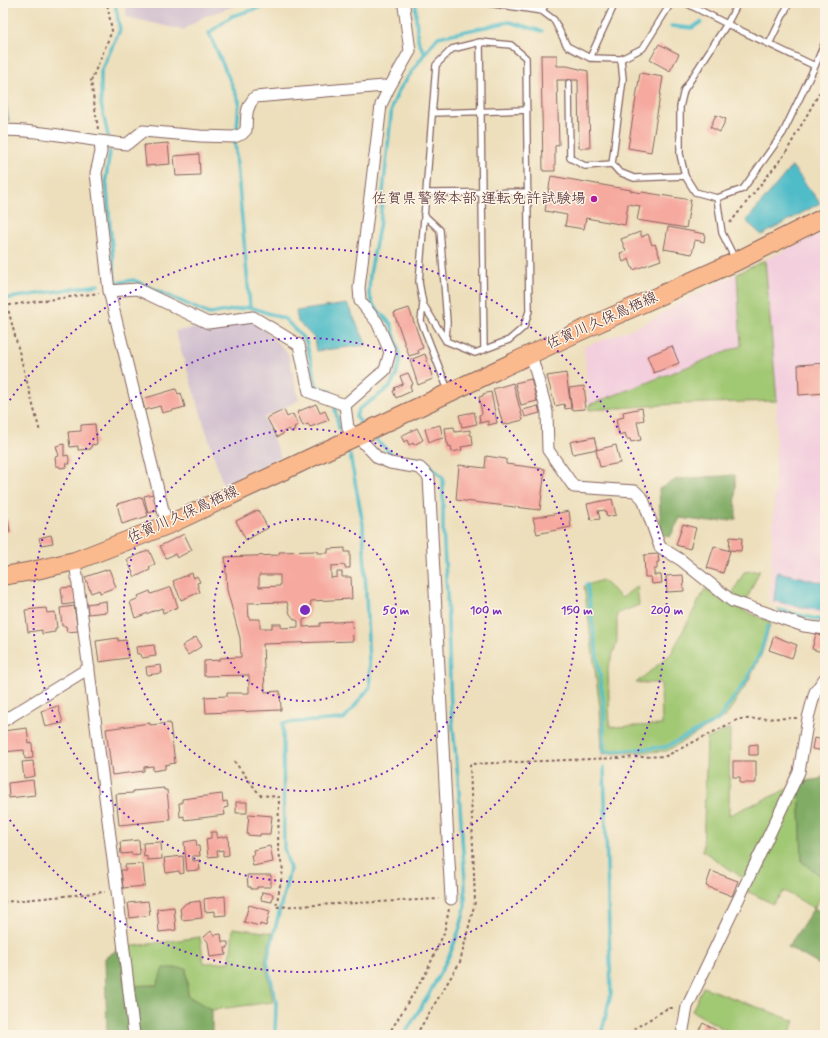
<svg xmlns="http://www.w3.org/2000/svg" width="828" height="1038" viewBox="0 0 828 1038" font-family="Mynerve,'Klee One',sans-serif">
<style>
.built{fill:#f3cfde}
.industrial{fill:#cfbdce}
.green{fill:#a1c873;stroke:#76744f}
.forest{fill:#80ac65;stroke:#656648}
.water{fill:#4fbcc8;stroke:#4c6e7a}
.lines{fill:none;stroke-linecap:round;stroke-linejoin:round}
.stream{stroke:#4fbcc8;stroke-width:3.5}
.building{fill:#f6a99f;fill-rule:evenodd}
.lane-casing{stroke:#83625e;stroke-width:8}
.street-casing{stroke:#83625e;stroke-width:13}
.primary-casing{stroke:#83625e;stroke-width:20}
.path{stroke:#83625e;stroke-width:2;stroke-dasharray:3 3;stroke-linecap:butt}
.lane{stroke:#fff;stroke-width:5.5}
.street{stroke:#fff;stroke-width:11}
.primary{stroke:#fbba8d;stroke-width:18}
.ring{fill:none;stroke:#7b2cbf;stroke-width:2;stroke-dasharray:2 4}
.poi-dot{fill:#b5179e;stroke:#fcf5e5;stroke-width:1.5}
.labels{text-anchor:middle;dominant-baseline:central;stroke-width:3;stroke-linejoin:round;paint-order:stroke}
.poi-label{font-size:15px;fill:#4a1f2b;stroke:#fcf5e5;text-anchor:end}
.street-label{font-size:15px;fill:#4a1f2b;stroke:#fcf5e5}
.centre{fill:#7b2cbf;stroke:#fcf5e5;stroke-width:2}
.ring-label{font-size:12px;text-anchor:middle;font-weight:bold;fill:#7b2cbf;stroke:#fcf5e5;stroke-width:3;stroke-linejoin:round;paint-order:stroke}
</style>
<rect width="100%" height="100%" fill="#fcf5e5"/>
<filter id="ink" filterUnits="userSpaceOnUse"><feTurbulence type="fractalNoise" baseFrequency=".025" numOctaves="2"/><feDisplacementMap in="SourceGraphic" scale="8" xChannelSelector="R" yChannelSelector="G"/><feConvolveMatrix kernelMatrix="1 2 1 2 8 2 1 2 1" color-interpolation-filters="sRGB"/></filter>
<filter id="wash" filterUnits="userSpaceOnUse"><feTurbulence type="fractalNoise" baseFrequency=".012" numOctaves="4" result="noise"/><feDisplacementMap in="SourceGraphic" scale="16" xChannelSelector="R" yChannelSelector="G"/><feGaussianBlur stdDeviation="0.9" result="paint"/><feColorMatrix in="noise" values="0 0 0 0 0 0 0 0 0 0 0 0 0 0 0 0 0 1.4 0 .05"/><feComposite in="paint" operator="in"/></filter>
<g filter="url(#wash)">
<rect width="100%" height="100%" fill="#eddfbc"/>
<path class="built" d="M825 231V615L769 603 773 531 777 401 765 260Z
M737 274 741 346 589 405 584 347 644 324 688 298Z"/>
<path class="industrial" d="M124 3H244L205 16 183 30 127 17Z
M253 320 288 353 299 400 264 418 281 457 223 485 175 331Z"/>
<path class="green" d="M765 260 777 401 677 404 589 410V405L741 346 737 274Z
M760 570 742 610 771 622 762 653 748 682 726 716 667 751 602 754 600 708 584 586 602 580 622 598 637 586 639 605 617 614V642L608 668 610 727 662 725 661 683H636L671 654 705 589 727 604 744 572Z
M730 728 729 815 779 793 799 782 802 862 825 879V890L814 908 784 891 773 904 747 891 743 878 703 851 707 739Z
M233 928 272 933 265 961 273 1002 212 1010 188 996 186 968 157 985 125 986 120 948 200 937 204 963 230 962Z
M703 987 795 1021 788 1035H734L692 1011Z"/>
<path class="forest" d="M735 475 736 519 710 522 680 518 670 537 661 535 659 489 677 479Z
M825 775V879L802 862 799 782 819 779Z
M814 908 825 914V968L788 947Z
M120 948 125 986 157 985 163 968H186L188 996 212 1010V1034L107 1035 105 958Z"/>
<path class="water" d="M3 95H5L9 121H3Z
M792 166 820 203 762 235 746 221Z
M347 304 367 345 316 351 314 338 298 322 296 311Z
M777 572 825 583V612L774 601Z"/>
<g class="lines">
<path class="stream" d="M416 3C415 8 417 32 418 38 418 43 422 48 425 53
M671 26 692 28 701 22
M237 129 239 101 209 33 232 16 275 3
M108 136 101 104V71L120 30 115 3
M235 142 250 307 285 319 306 341 317 387 331 391
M110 151 106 178 115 283 134 280 209 314 250 307
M3 299 98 285
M335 408 339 429
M364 428 356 416 359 409 389 388 396 376 400 361 398 347 391 324 373 305 369 293 370 274 380 222 392 106 399 90 425 53 438 37 509 22 542 31
M371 435 395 457 425 460 443 478V531L447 594 451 708 458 777 465 882V908L460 928 450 954 429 994 404 1035
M587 584 604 706V752L666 747 718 720 746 681 761 651 768 626
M779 610 825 621
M275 1035 276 1002 267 961 290 869 284 848 283 723 344 719 370 687 363 524 350 455
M601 1035 611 993 604 767"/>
</g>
<g id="blocks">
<path class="building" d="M659 44 679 54 670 71 650 60Z
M541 55H557V66H567L588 71 590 148H579L578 80H557L559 145 555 146V171H543Z
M640 73 663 77 651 152 628 148Z
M716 115 726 119 720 132 710 127Z
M168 143 170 164 146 166 144 145Z
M199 154 200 175 176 176 174 156Z
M551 176 631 190V191L642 193V192L691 200 686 228 637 220 640 206 628 204 625 225 586 218 584 229 565 226 567 215 545 211Z
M668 227 705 234 704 242 695 240 692 254 664 249Z
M640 232 642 237 648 234 652 245 655 244 661 260 633 270 629 259 623 262 620 253 626 251 621 239Z
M409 308 423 348 418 350 419 353 409 356 394 313Z
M672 346 679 363 654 373 647 356Z
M425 354 433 379 418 385 410 360Z
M825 363V393L799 395 798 365Z
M408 373 413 384 410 386 412 391 396 398 393 391 395 390 394 388 403 384 400 376Z
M566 373 571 408 565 409 564 404 555 406 547 376Z
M531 379 537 401 521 405 515 383Z
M513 383 523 420 503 425 493 389Z
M584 386 586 401H584L585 409 572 410 569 388Z
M176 389 178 394 181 393 185 407 162 413 160 406 145 410 142 399Z
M491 392 497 423 488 425V421L480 423 479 415 482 414 479 397 483 396V394Z
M316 404 320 413 325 411 329 420 310 427 308 424 303 426 297 412Z
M538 406 540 413 525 417 523 410Z
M642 408 644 420 637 422 641 440 631 442 630 439H627L625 433 619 435 616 419 624 417 623 412Z
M284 410 287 417 293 414 298 425 294 427 295 430 291 432 289 429 283 432V434L277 437 267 418Z
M474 412 477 424 462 427 459 415Z
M95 424 97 444 91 445V449L78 450V446L70 447 68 432 81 431V425Z
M440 425 443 438 429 442 425 429Z
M454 427 455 432 470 430V435H472L473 445 461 447 462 450 452 452 451 446 449 447 448 443H447L445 428Z
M417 428 423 440 414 445 413 443 409 445 407 440 404 442 401 436Z
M594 437 597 449 573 454 570 442Z
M64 444V456L68 455 70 464H66L67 467 60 468 59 466H56L55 457 59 456 56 446Z
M616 445 620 463 600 467 596 450Z
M486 456 506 459V464L545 469 540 510 456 500 459 465 485 468Z
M153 494 157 511 148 513 144 496Z
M142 497 148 516 122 524 117 504Z
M612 499 616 515 607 517 605 510 598 511 600 519 591 520 587 504Z
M258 510 268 528 246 540 236 521Z
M569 511 571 527 537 534 533 518Z
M8 519 10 532 3 533V520Z
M683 524 696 528 690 549 676 545Z
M184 534 192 550 177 558 175 554 166 558 160 546Z
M51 535 53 543 41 545 39 538Z
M730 537 742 538 741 551 729 550Z
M714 546 730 551 723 573 707 568Z
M345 548V552H350V568H345V565L331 566V578L337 577V572H342V577H351L352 599 311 601 309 613 306 619 303 620V627L320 626V623L352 621 353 641 263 644 265 692 280 691 281 710 206 713 205 697 227 696V693H249V675L204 676V661L220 660V658L241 657 240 638 227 590 225 557 279 555V552L317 551V553H328V549ZM259 575H280V586L259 587ZM287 602 290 614 294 619 298 621V627L281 628V624H272V628H260V619H249L248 603Z
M149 550 155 564 149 567 150 570 135 577 127 560Z
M658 554 659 562H657V569H654V575H661L662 583 652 584 651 577H645L644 555Z
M109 569 116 587 100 593 99 590 91 593 85 577Z
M192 573 194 578 197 576 200 582 197 583 200 592 181 600 173 581Z
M683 575 684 591 667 592 666 576Z
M73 587 76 603 63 605 61 588Z
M171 587 178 607 163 613 162 608 135 618 130 602 139 598 138 596 150 591 151 594Z
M106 601 107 612 88 614 87 604Z
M74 606 78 631 67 632 66 626H62L60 608Z
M46 608 47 613 55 612 57 628H55V632L42 634V630L28 632 25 610Z
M816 634 825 637V653L812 649Z
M774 636 797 645 792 658 769 650Z
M196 637 202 646 188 655 182 646Z
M118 638V641L126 640 128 658 99 662 96 641Z
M154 645 156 656 142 658 141 654H137L136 647Z
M161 665 162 673 147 675 146 667Z
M58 706 63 723 45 727 41 711Z
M150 723V725L170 723 175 763 165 765V769L153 771V766L144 767V771L112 775 106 729Z
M27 728 29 744 32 743 33 758 25 759 24 750 3 752V731Z
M814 738 825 740V751L812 749Z
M758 744V755H749V745Z
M33 761 35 776 24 778 22 762Z
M733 761H756V783H740V777H733Z
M33 780 35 795 9 798 8 783Z
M164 788V790H167L170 820 119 825 116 794 133 793V791Z
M222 794 223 802 227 801 228 807 224 808 225 815 184 820V816L180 817 179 803H182V799Z
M236 802H247V813H236Z
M249 814 272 816 270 834H260V836L247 835Z
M211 832H217V838L228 836 229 855 223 856V850L217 851 218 856 208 857 206 839 211 838Z
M139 840 140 854 132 855V853L121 854 120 842Z
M196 840 197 846H199L200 856H192L193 861 199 860 200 870 187 871 184 842Z
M161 842 162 859 147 860V856L144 857 143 843Z
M270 846 273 862 253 866 251 855H254L253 850Z
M183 856 184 873 180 874 179 871 166 873 164 858Z
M143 864 145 886 123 888 121 870H126L125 865Z
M711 871 738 881 732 896 706 886Z
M247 875H271V887H257V889H251V887H248Z
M262 892 273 894 272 902 261 900Z
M225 896 226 915 215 916V911L205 912 204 899Z
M148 901 150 915 130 918 128 903Z
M200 901 202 918 182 920 180 909 186 903Z
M249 905 270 911 266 926 260 924V926L244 922Z
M174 907 176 930 159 932 157 909Z
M211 931 214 935 221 934 222 942H228V948H225L226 955 210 957 208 942 204 937Z
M703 1023 725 1035H696Z"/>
</g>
</g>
<g filter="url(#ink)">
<use href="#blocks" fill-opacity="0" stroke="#83625e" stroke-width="1"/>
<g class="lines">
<g class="lane-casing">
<path id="lane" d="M487 3 542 11 554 20 567 46 590 58 621 59 643 48 671 3
M686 3 727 24 815 66
M542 11 546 3
M480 42 511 45 526 58 529 311 524 327 509 340 475 353 446 341 423 304 419 282 436 65 452 49Z
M480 42 484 350
M769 44 789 3
M590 58 615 3
M621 59 623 79 612 164 619 172 634 178 685 176
M569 83 570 158 585 166 612 164
M432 113 527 110
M426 193 528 192
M717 198 743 189 783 133 815 66 825 42
M424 215 440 230 447 322 446 341
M735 259 722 233 717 198 695 192 685 176 680 154V107L684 90 727 24 738 3
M423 304 421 321 448 390"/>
</g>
<g class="street-casing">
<path id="street" d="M3 130C45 130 86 141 127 144L143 131 200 136 234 137 242 134 246 130C247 116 245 108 255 97L384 86 389 88 410 51 404 6 405 3
M100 142 101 152 96 173 109 291 164 514 170 524
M109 291 137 289 208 323 253 317 299 345 309 392 345 405 348 428 356 435 378 458 390 463 420 468 429 477 451 899
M531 354 547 412 548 450 574 487 635 491 643 499 660 547 681 560 732 601 804 626 825 629
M345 405 385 370 390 352 377 322 360 301 359 288 381 105 389 88
M75 561 117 891 134 1035
M3 721 89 668
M682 1035 687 1007 799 772 808 718 815 692 825 678"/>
</g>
<g class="primary-casing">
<path id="primary" d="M3 576 32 571 75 561 170 524 578 332 737 261 825 217"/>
</g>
<path class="path" d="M98 129 91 81 112 31 107 3
M730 223 785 154 825 83
M7 305 40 432
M3 306 99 293
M234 761 260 795 279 797 278 849 283 870 276 907 439 899
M3 902 105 892
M3 1024 10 1035
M388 1035 426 973 444 933 449 909
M416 1035 460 962 475 902 470 764 666 756 739 719 797 718
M632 1035 634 1029 668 1008H675"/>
<use href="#lane" class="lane"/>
<use href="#street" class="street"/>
<use href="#primary" class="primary"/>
</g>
</g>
<g class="ring">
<circle cx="305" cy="610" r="91"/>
<circle cx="305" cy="610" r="181"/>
<circle cx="305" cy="610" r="272"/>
<path d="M3 410A362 362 0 1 1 3 810"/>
</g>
<circle class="poi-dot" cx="594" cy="199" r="4"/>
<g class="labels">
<g class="poi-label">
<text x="586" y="199">佐賀県警察本部 運転免許試験場</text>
</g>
<g class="street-label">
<text transform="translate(602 321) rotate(-24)">佐賀川久保鳥栖線</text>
<text transform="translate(183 515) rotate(-24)">佐賀川久保鳥栖線</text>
</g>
</g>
<circle cx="305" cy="610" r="6" class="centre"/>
<g class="ring-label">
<text x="396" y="614">50 m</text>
<text x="486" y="614">100 m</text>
<text x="577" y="614">150 m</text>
<text x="667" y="614">200 m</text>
</g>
<rect width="828" height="1038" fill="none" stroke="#fcf5e5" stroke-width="16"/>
</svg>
